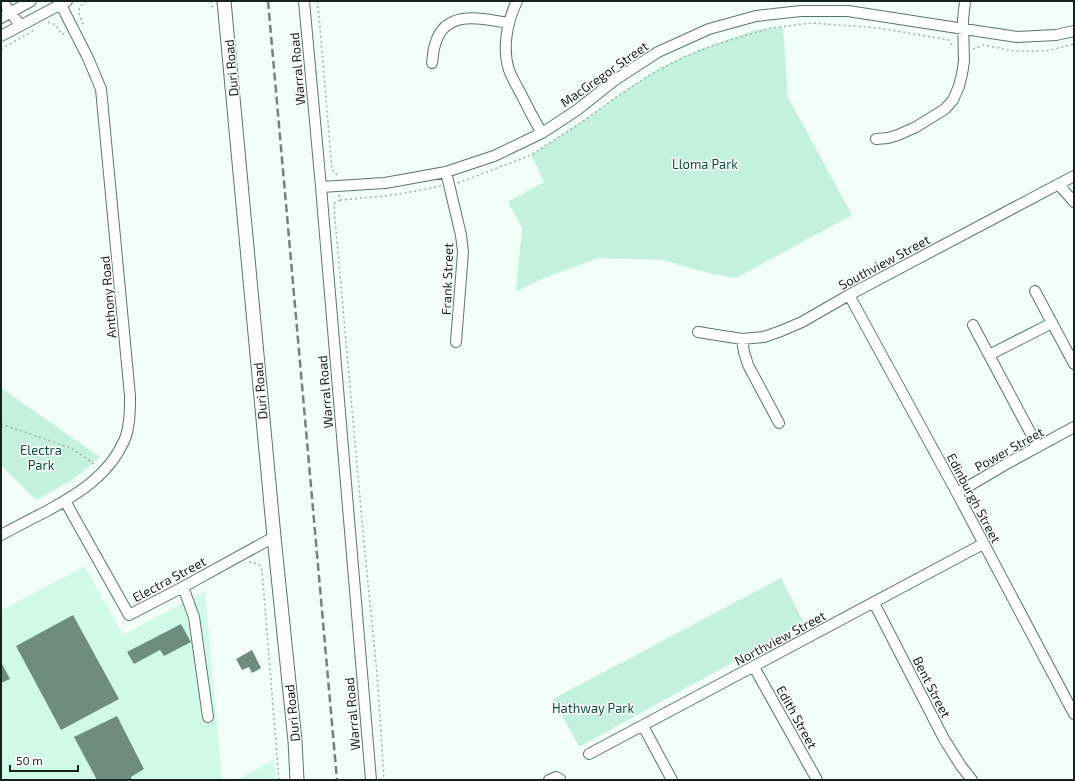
<svg xmlns="http://www.w3.org/2000/svg" width="1075" height="781" viewBox="0 0 1075 781" font-family="'Exo 2',sans-serif">
<style>
.built{fill:#d0f9e8}
.green{fill:#c3f1de}
.building{fill:#6f8c80}
.lines{fill:none;stroke-linecap:round;stroke-linejoin:round}
.minor-casing{stroke:#5a766b;stroke-width:12}
.major-casing{stroke:#5a766b;stroke-width:15}
.path{stroke:#a1ada8;stroke-width:1.5;stroke-dasharray:2 3;stroke-linecap:butt}
.minor{stroke:#fff;stroke-width:10}
.major{stroke:#fff;stroke-width:13}
.rail{stroke:#75817c;stroke-width:2.5;stroke-dasharray:8 4;stroke-linecap:butt}
.labels{text-anchor:middle;dominant-baseline:central;stroke-width:3;stroke-linejoin:round;paint-order:stroke}
.street-label{font-size:13px;fill:#16221d;stroke:#fff}
.park-label{font-size:13px;fill:#084e3a;stroke:#fff}
</style>
<rect width="100%" height="100%" fill="#f2fef9"/>
<path class="built" d="M85 566 123 635 205 591 222 780H1V611Z
M273 760 276 780H237Z"/>
<path class="green" d="M783 27 788 97 852 215 736 278 711 274 663 260 598 258 552 275 516 291 522 228 508 202 544 182 531 155 596 112 627 89 664 66 701 49 755 30Z
M1 388 100 457 85 470 69 482 36 500 1 465Z
M781 578 804 623 579 747 553 699Z"/>
<path class="building" d="M73 615 119 699 61 730 16 646Z
M181 624 191 642 164 656 160 650 134 664 127 652Z
M252 650 261 668 252 673 249 667 242 670 236 659Z
M1 662 10 679 1 683Z
M117 716 144 769 131 777 132 780H97L74 737Z"/>
<g class="lines">
<g class="minor-casing">
<path id="minor" d="M2 1 20 25
M304 1 321 187 371 780
M517 1C507 22 502 48 509 70 512 78 516 85 520 92 527 106 534 120 542 133
M1 18 31 1
M1 36 67 1
M432 63C433 57 433 50 435 45 444 9 481 18 508 23
M876 139 888 138 898 135 916 127 945 109 953 100 959 86 962 74 964 61 963 20 965 1
M446 172 461 235 463 252 456 342
M1059 185 1074 202
M321 187 385 183 446 172 494 156 542 133 577 110 615 80 658 52 709 29 756 16 801 11H848L964 29 1017 37 1056 35 1074 31
M1035 291 1074 364
M849 295 957 493 1074 714
M973 325 1038 447
M698 332 742 339 764 337 781 331 802 322 849 295 1074 176
M742 339 744 352 748 365 779 423
M989 355 1052 323
M957 493 1008 463 1074 427
M65 501 129 615 183 587 274 537
M1 535C16 527 31 519 47 511 78 494 109 475 124 441 130 428 130 410 130 396L101 89 88 58 59 1
M183 587 194 617 208 717
M874 603 944 739 961 766 972 780
M754 667 817 780
M643 726 672 780
M589 754 983 544
M549 780 556 777 560 779V780"/>
</g>
<g class="major-casing">
<path id="major" d="M224 1 274 537 295 741 297 780"/>
</g>
<path class="path" d="M210 1 213 8
M317 1 319 16 332 170 336 173 337 176
M48 22 56 25 61 34H65
M82 24 83 23C78 14 76 7 87 1
M1 49 33 31
M973 49 984 45 1013 51H1046L1074 44
M458 183 531 155 582 122 622 93 653 73 684 57 717 44 771 28 812 23 878 28 949 40 952 45 955 46
M339 195 340 200 334 204 335 219 364 543 377 674 384 780
M340 200 385 196 417 191 441 186
M1 424 71 448 93 463 94 468
M249 562C257 564 260 562 262 571L279 780"/>
<use href="#minor" class="minor"/>
<use href="#major" class="major"/>
<path class="rail" d="M268 1 337 780"/>
</g>
<g class="labels">
<g class="street-label">
<text transform="translate(231 68) rotate(-95)">Duri Road</text>
<text transform="translate(297 69) rotate(-95)">Warral Road</text>
<text transform="translate(604 74) rotate(-35)">MacGregor Street</text>
<text transform="translate(884 262) rotate(-28)">Southview Street</text>
<text transform="translate(447 279) rotate(-88)">Frank Street</text>
<text transform="translate(108 297) rotate(-95)">Anthony Road</text>
<text transform="translate(260 391) rotate(-95)">Duri Road</text>
<text transform="translate(325 392) rotate(-95)">Warral Road</text>
<text transform="translate(1009 449) rotate(-29)">Power Street</text>
<text transform="translate(974 498) rotate(62)">Edinburgh Street</text>
<text transform="translate(169 579) rotate(-28)">Electra Street</text>
<text transform="translate(780 638) rotate(-28)">Northview Street</text>
<text transform="translate(932 687) rotate(63)">Bent Street</text>
<text transform="translate(292 713) rotate(-96)">Duri Road</text>
<text transform="translate(352 714) rotate(-95)">Warral Road</text>
<text transform="translate(797 717) rotate(61)">Edith Street</text>
</g>
<g class="park-label">
<text x="705" y="164">Lloma Park</text>
<text x="41" y="450">Electra<tspan x="41" dy="15">Park</tspan></text>
<text x="593" y="708">Hathway Park</text>
</g>
</g>
<rect width="1075" height="781" fill="none" stroke="#16221d" stroke-width="4"/>
<path d="M10 765v6h68v-6" fill="none" stroke="#16221d" stroke-width="2"/>
<text x="16" y="765" font-size="12" fill="#16221d" stroke="#ffffff" stroke-width="3" paint-order="stroke">50 m</text>
</svg>
